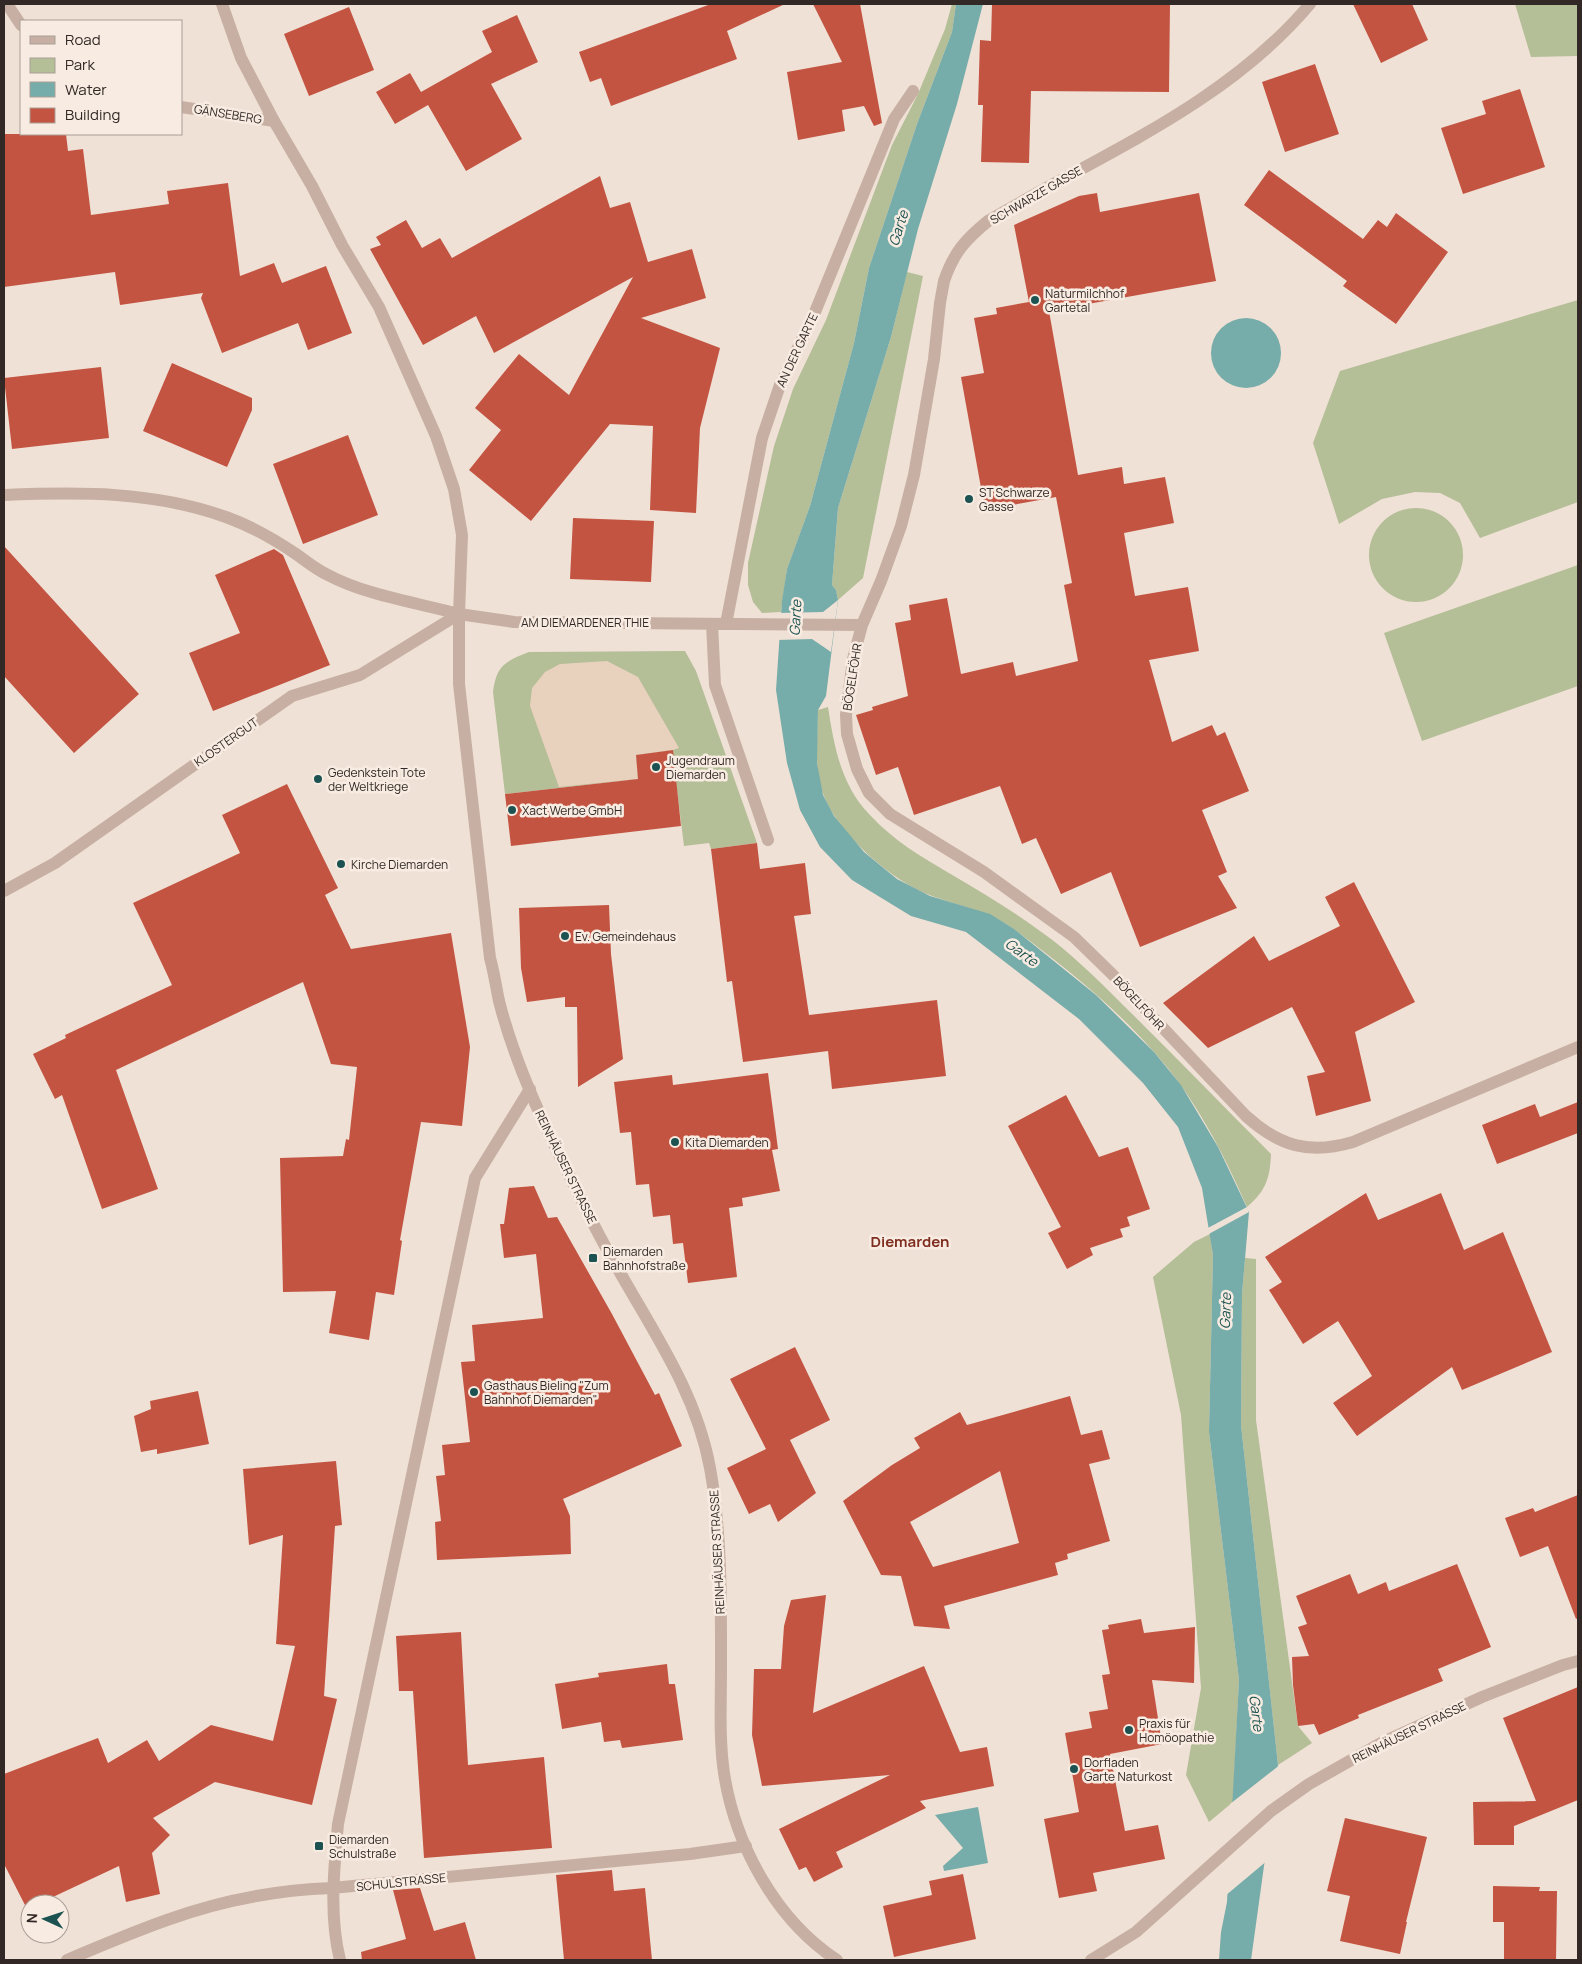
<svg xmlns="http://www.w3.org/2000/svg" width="1582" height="1964" viewBox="0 0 1582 1964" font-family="Manrope,sans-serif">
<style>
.green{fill:#b4be97}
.plaza{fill:#e8d1bd}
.water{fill:#76aca9}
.pier{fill:#f0e1d6}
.building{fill:#c35441;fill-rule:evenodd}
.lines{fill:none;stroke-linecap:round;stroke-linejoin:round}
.minor{stroke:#c7b0a3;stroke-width:12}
.tertiary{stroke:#c7b0a3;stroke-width:12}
.poi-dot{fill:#1c5251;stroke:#f8ece2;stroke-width:2}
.labels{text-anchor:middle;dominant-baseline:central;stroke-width:5;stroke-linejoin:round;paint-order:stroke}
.street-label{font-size:12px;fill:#322825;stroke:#f8ece2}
.poi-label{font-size:12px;fill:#322825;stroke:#f8ece2;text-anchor:start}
.water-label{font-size:14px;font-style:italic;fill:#1c5251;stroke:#f8ece2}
.quarter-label{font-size:15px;font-weight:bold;fill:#7f2e20;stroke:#f8ece2}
</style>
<rect width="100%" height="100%" fill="#f0e1d6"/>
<path class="green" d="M952 4H956L952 32 917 124 869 268 854 343 810 506 787 569 781 612 762 613 753 602 748 585V563L774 446 793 389 826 320 892 145 918 94 945 29Z
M1515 4H1578V56L1531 57Z
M907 272 923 276 863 578 838 600 836 590 832 585 838 508 891 337Z
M1578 300V502L1480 538 1460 503 1440 493 1415 492 1382 499 1339 524 1313 443 1340 371Z
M1369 555a47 47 0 1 1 94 0a47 47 0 1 1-94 0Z
M1578 565V686L1422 741 1384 633Z
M685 651 696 671 757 843 711 849 709 843 684 846 672 750 636 755 638 779 505 794 493 692C496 666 505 661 529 652Z
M828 707C834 746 841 785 869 814 895 842 922 857 954 876 983 893 1013 911 1040 931 1070 952 1096 978 1122 1004 1172 1053 1221 1104 1271 1154 1270 1178 1266 1191 1247 1207 1223 1152 1194 1096 1154 1052 1114 1006 1064 966 1015 930 988 911 962 907 932 896 893 882 839 835 824 796 813 770 818 738 818 710Z
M1210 1234 1213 1255 1209 1432 1239 1680 1233 1802 1209 1822 1186 1775 1201 1688 1181 1415 1153 1277 1194 1242Z
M1245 1258 1256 1259V1420L1298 1726 1312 1743 1278 1765 1241 1425 1242 1294Z"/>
<path class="plaza" d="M607 661 638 677 679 748 673 750 636 755 638 779 559 787 530 706 532 688 545 672 560 664Z"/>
<path class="water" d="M956 4H983L957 104 918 229 891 337 838 508 832 585 836 590 838 600 826 696 818 710 817 763 823 795 834 816 864 852 897 879 930 896 990 914 1014 929 1096 995 1154 1052 1181 1085 1218 1147 1249 1212 1242 1294 1241 1425 1278 1765 1251 1960H1219L1221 1932 1227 1902 1239 1680 1209 1432 1213 1255 1202 1188 1178 1127 1143 1083 1079 1019 966 932 911 916 852 880 820 847 800 810 787 763 776 690 782 601 787 569 810 506 854 343 869 268 917 124 952 32Z
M1211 353a35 35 0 1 1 70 0a35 35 0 1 1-70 0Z
M978 1807 988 1863 944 1871 943 1866 963 1848 935 1815Z"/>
<path class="pier" d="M838 600 831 652 812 639 777 640 779 613 823 612Z
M1247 1207 1249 1212 1207 1235 1206 1229Z
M1281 1764 1268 1860 1225 1896 1230 1804Z"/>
<path class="building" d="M711 4H785L727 31 737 59 611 106 601 78 590 82 579 52Z
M813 4H860L882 123 874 126 864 106 842 110 845 131 798 140 787 72 842 62Z
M992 4H1170L1169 92 1031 91 1029 163 981 162 983 105H978L980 40 991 41Z
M1353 4H1412L1428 40 1381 63Z
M349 7 374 70 309 96 284 34Z
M517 15 538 62 491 84 522 139 466 171 428 105 395 124 376 92 410 73 421 92 492 52 482 31Z
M1315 64 1339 134 1285 152 1262 82Z
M1520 89 1545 167 1463 194 1441 128 1486 114 1482 101Z
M4 134H66L68 151 83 149 91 215 169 204 167 191 228 183 240 276 274 263 282 283 326 266 352 333 308 350 298 323 222 353 201 298 203 293 120 305 115 272 4 287Z
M1269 170 1363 239 1378 220 1387 227 1396 213 1448 252 1396 324 1343 286 1347 281 1244 205Z
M600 176 610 208 630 202 648 262 692 249 706 298 641 318 720 348 700 428 696 513 650 510 653 426 610 424 531 521 469 470 501 430 475 408 519 354 569 395 633 277 494 353 476 316 423 345 370 249 381 245 376 237 406 220 422 248 440 238 452 258Z
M1097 193 1100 212 1199 193 1216 281 1049 311 1078 475 1122 467 1124 484 1165 477 1174 523 1124 533 1135 596 1188 587 1199 651 1149 660 1172 742 1212 725 1217 736 1225 732 1249 791 1202 810 1227 872 1218 876 1237 908 1140 947 1111 872 1061 894 1036 838 1022 844 1000 786 914 815 898 767 876 775 856 715 873 710 872 707 908 696 895 623 911 620 909 605 947 598 961 674 1013 662 1016 676 1078 661 1064 585 1072 583 1056 497 985 510 961 377 984 373 974 318 997 314 996 308 1029 302 1014 225 1079 196Z
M172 363 252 398V410L227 467 143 431Z
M101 367 109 438 12 449 4 378Z
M348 435 378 515 303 544 273 464Z
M573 518 654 521 651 582 570 579Z
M4 546 139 694 74 753 4 676Z
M274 549 283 555 330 665 213 711 189 653 240 633 215 575Z
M673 750 681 826 511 846 505 794 638 779 636 755Z
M287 784 338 888 325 895 351 949 451 933 470 1047 462 1126 421 1122 400 1240 402 1241 394 1295 376 1292 369 1340 329 1333 336 1291 283 1292 280 1158 343 1156 346 1139 349 1140 357 1067 331 1064 303 982 116 1070 158 1189 102 1209 62 1095 55 1099 33 1054 66 1038 65 1035 172 985 133 903 240 853 222 815Z
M757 843 760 869 805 863 811 914 794 916 809 1015 937 1000 946 1076 832 1089 828 1051 743 1062 732 981 727 982 711 849Z
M1354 882 1415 1002 1355 1032 1371 1101 1316 1116 1307 1076 1325 1072 1292 1007 1208 1048 1163 1003 1254 936 1269 961 1340 926 1325 897Z
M609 905 611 954 623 1059 578 1087 577 1007H565V997L527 1002 521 968 519 908Z
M768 1073 778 1149 772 1150 780 1191 742 1198 743 1206 729 1208 737 1277 688 1283 683 1243 673 1244 670 1215 653 1217 649 1184 636 1185 631 1132 620 1133 614 1082 672 1075 673 1085Z
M1066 1095 1099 1157 1128 1147 1150 1209 1127 1217 1130 1226 1120 1229 1123 1237 1090 1248 1093 1255 1067 1269 1048 1233 1061 1227 1008 1126Z
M1578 1102V1133L1497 1164 1482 1125 1535 1104 1540 1117Z
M534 1186 548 1218 557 1217 612 1314 655 1395 659 1393 682 1446 563 1499 570 1516 571 1554 437 1560 435 1522 441 1521 436 1476 445 1475 442 1445 470 1442 461 1362 475 1361 472 1325 543 1318 536 1254 504 1258 500 1224H504L509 1188Z
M1366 1193 1378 1220 1441 1193 1464 1250 1503 1232 1552 1352 1462 1390 1452 1367 1357 1436 1333 1403 1372 1376 1338 1321 1303 1344 1269 1290 1282 1282 1265 1257Z
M795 1347 830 1420 790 1440 816 1493 778 1522 770 1504 749 1514 727 1468 766 1449 730 1379Z
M198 1391 209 1444 157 1454V1449L141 1452 134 1416 151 1409 150 1401Z
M1070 1396 1081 1435 1102 1430 1110 1459 1089 1464 1110 1541 1067 1554 1068 1559 1055 1563 1058 1575 944 1606 950 1629 914 1626 901 1576 881 1575 843 1501 892 1465 920 1448 914 1438 960 1412 967 1425ZM1000 1471 1019 1543 933 1567 910 1522Z
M336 1461 342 1525 335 1526 324 1696 337 1699 312 1805 215 1782 153 1818 170 1835 152 1853 160 1894 126 1902 119 1866 38 1904H30V1908L27 1909 4 1864V1774L98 1738 108 1763 147 1740 159 1761 211 1725 273 1741 295 1646 276 1644 283 1535 249 1545 243 1469Z
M1578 1495V1618L1576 1619 1548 1546 1520 1557 1505 1518 1533 1508 1535 1512Z
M1457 1564 1491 1647 1438 1669 1443 1681 1358 1715 1359 1718 1319 1735 1314 1724 1298 1726 1293 1685 1292 1657 1309 1656 1298 1627 1307 1624 1296 1596 1350 1574 1358 1594 1386 1582 1389 1591Z
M826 1595 813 1713 924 1666 960 1752 987 1747 994 1786 920 1801 926 1808 836 1852 843 1867 814 1882 806 1867 799 1870 779 1829 890 1775 762 1786 752 1735 754 1669H781L784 1626 791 1600Z
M1141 1619 1144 1633 1195 1627 1194 1683 1152 1680 1162 1744 1110 1754 1125 1831 1158 1825 1165 1859 1093 1873 1097 1891 1059 1898 1044 1819 1079 1812 1065 1733 1092 1728 1089 1712 1108 1709 1102 1675 1110 1674 1102 1630 1109 1629 1108 1625Z
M461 1632 468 1765 544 1757 552 1848 424 1858 413 1691H399L396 1636Z
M667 1664 669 1684H675L683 1740 622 1748 620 1740 604 1742 601 1722 562 1729 555 1684 599 1677 598 1673Z
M1578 1687V1800L1514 1826V1845H1474L1473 1802 1536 1801 1503 1718Z
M1345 1818 1427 1837 1406 1922H1407L1400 1954 1340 1941 1350 1896 1327 1891Z
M612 1870 614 1891 645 1888 652 1960H564L556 1875Z
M963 1874 976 1939 894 1957 883 1906 932 1895 929 1881Z
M1493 1886 1540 1887 1539 1891H1557L1556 1960H1504V1922H1493Z
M420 1888 434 1931 465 1922 476 1960H362L361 1952 406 1939 393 1890Z"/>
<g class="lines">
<path class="minor" d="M7 4 21 25
M1310 4C1225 105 1099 155 988 221 965 240 954 252 944 281L940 303 934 359 914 475 901 526 881 581 862 625 853 659 846 715 847 734 857 769 869 793 890 814 984 872 1074 937 1113 975 1246 1116C1279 1146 1309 1155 1353 1142L1578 1047
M181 107 274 121
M712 624 715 685 768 840
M726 624 762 438 780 385 815 312 894 119 913 91
M4 891 55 863 292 696 360 675 459 614 514 622 862 625
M67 1960C100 1946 133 1932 167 1920 219 1901 277 1890 332 1888L690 1854 746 1846
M340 1960C329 1915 334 1870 338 1824L475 1178 530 1089"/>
<path class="tertiary" d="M222 4 241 58 274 121 312 186 342 245 379 307 436 436 454 489 462 535 459 614V684L490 958C494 972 496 987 499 1001 515 1064 544 1125 573 1183 585 1206 595 1229 608 1251 646 1322 695 1386 710 1468 722 1534 721 1602 721 1669 721 1704 719 1739 724 1773 735 1845 776 1920 837 1960
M4 495C79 492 154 491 226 517 251 526 274 539 296 554 306 561 317 570 328 575 365 595 418 603 459 614
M1091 1960 1136 1932 1271 1811 1309 1784 1383 1742 1482 1697 1563 1665 1578 1661"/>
</g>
<g class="poi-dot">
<circle cx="1035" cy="300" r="5"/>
<circle cx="969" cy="499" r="5"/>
<circle cx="656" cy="767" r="5"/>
<circle cx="318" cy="779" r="5"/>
<circle cx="512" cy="810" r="5"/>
<circle cx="341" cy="864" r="5"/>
<circle cx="565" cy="936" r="5"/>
<circle cx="675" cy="1142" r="5"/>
<rect x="588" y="1253" width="10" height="10" rx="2.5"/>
<circle cx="474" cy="1392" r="5"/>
<circle cx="1129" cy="1730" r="5"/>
<circle cx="1074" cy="1769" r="5"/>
<rect x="314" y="1841" width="10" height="10" rx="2.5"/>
</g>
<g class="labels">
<g class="street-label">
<text transform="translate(228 114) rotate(9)">GÄNSEBERG</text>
<text transform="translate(1036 195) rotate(-30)">SCHWARZE GASSE</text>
<text transform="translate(797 350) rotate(-65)">AN DER GARTE</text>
<text x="585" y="622">AM DIEMARDENER THIE</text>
<text transform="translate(852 677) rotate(-81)">BÖGELFÖHR</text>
<text transform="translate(226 742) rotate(-35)">KLOSTERGUT</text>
<text transform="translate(1139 1003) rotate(47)">BÖGELFÖHR</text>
<text transform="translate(566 1167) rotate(64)">REINHÄUSER STRASSE</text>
<text transform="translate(717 1552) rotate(-93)">REINHÄUSER STRASSE</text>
<text transform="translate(1409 1732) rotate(-26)">REINHÄUSER STRASSE</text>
<text transform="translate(401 1882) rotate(-6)">SCHULSTRASSE</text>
</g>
<g class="poi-label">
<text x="1045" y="293">Naturmilchhof<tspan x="1045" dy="14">Gartetal</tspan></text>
<text x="979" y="492">ST Schwarze<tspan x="979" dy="14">Gasse</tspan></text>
<text x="666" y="760">Jugendraum<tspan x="666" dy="14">Diemarden</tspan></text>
<text x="328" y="772">Gedenkstein Tote<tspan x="328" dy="14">der Weltkriege</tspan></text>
<text x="522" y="810">Xact Werbe GmbH</text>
<text x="351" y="864">Kirche Diemarden</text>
<text x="575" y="936">Ev. Gemeindehaus</text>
<text x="685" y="1142">Kita Diemarden</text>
<text x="603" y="1251">Diemarden<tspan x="603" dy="14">Bahnhofstraße</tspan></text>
<text x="484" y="1385">Gasthaus Bieling "Zum<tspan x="484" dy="14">Bahnhof Diemarden"</tspan></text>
<text x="1139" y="1723">Praxis für<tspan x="1139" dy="14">Homöopathie</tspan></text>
<text x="1084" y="1762">Dorfladen<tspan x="1084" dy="14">Garte Naturkost</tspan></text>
<text x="329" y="1839">Diemarden<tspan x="329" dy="14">Schulstraße</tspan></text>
</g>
<g class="water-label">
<text transform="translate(898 228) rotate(-73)">Garte</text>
<text transform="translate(795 618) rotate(-87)">Garte</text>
<text transform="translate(1022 952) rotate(36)">Garte</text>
<text transform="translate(1225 1311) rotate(-88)">Garte</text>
<text transform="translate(1257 1713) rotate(83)">Garte</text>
</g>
<g class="quarter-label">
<text x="910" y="1241">Diemarden</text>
</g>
</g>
<rect width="1582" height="1964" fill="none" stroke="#322825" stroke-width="10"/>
<rect x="20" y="20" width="162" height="115" fill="#f8ece2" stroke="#a99e96"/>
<rect x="30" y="36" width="25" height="8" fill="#c7b0a3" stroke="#a99e96"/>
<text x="65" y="45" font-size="15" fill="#322825">Road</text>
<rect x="30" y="58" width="25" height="15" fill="#b4be97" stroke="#a99e96"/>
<text x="65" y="70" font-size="15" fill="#322825">Park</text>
<rect x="30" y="82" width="25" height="15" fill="#76aca9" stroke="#a99e96"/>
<text x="65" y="95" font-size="15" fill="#322825">Water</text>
<rect x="30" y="108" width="25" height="15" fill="#c35441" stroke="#a99e96"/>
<text x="65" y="120" font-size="15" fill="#322825">Building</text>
<g transform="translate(45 1919) rotate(273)"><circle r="24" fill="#f8ece2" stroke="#a99e96"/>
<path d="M0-4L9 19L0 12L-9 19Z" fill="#1c5251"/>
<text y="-8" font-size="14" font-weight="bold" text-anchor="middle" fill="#322825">N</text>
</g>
</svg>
